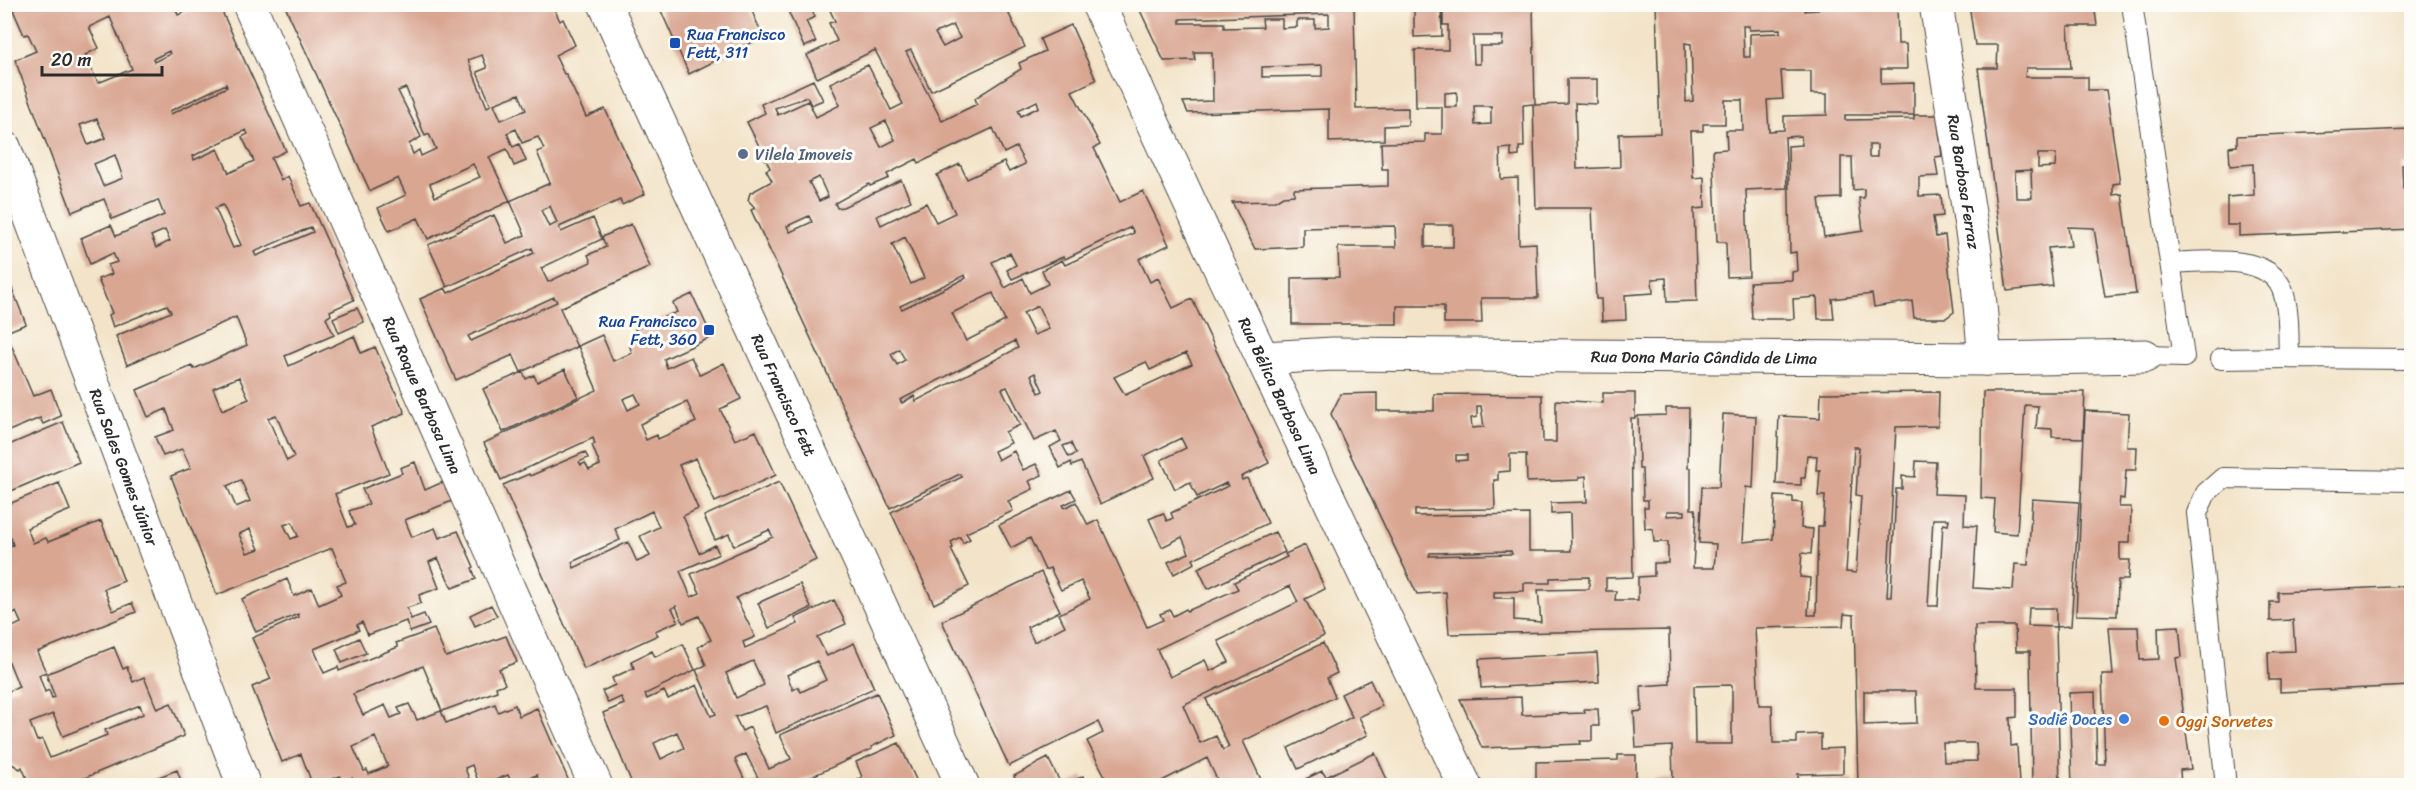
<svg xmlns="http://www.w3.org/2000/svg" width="2416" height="790" viewBox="0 0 2416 790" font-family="Sriracha,sans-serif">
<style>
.building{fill:#d9a692;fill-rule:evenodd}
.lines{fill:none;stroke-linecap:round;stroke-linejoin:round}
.lane-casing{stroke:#494743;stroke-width:22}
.street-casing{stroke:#494743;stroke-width:35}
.secondary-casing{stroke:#494743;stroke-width:35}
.lane{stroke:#fff;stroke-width:20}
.street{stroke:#fff;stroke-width:33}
.secondary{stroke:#fff;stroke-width:33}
.transit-dot{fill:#1a4fb4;stroke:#fdfcf7;stroke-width:2}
.service-dot{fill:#5c6f8a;stroke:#fdfcf7;stroke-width:2}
.shop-dot{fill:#3f7fe0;stroke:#fdfcf7;stroke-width:2}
.food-dot{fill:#e8710a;stroke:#fdfcf7;stroke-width:2}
.labels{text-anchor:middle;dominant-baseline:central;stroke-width:6;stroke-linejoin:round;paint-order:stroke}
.transit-label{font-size:16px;fill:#164399;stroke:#fdfcf7;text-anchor:start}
.service-label{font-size:16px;fill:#4e5e75;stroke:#fdfcf7;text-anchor:start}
.street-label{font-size:16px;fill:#2b2b2b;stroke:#fdfcf7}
.shop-label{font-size:16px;fill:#366cbe;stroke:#fdfcf7;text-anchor:end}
.food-label{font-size:16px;fill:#c56008;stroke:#fdfcf7;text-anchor:start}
</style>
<rect width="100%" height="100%" fill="#fdfcf7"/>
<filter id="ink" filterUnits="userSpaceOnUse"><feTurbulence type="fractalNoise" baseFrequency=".0167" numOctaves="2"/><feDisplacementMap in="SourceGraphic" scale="12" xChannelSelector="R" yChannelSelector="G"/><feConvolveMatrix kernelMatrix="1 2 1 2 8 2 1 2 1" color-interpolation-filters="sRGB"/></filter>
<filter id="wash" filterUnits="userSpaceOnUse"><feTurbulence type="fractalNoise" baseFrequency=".008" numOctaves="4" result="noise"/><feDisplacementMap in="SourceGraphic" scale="24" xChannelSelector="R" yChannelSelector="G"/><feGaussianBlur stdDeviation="1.35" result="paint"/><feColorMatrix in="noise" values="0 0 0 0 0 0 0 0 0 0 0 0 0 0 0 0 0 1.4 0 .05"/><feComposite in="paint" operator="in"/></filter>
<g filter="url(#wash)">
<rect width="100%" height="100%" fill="#f3e4c9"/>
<g id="blocks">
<path class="building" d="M26 4H174L178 15 199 5H219L286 151 271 158 281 180 288 176 301 206 310 203 354 300 330 311 331 315 326 318 334 335 285 356 289 366 354 336 361 353 375 347 405 413 371 427 389 473 335 494 348 527 355 525 349 511 369 504 362 489 402 473 400 468 415 462 425 490 443 482 452 501 405 520 412 537 435 528 439 538 458 531 474 567 472 568 476 579 452 588 438 558 429 562 439 588 419 595 421 603 407 608 411 619 424 614 429 625 410 632 406 621 368 635 362 622 357 625 359 630 314 649 324 673 338 667 339 671 398 647 396 643 434 629 446 657 506 636 517 662 499 669 505 684 496 687 497 691 442 711 423 666 353 694 363 715 385 705 391 718 401 714 398 708 409 704 417 720 441 711 446 723 495 704 498 712 515 705 519 716 537 708 571 786H522L538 779 537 775 512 784 508 775 480 786 472 765 465 768 469 779 459 783 460 786H336L353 778 342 781 340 776 313 786 301 754 282 762 252 687 271 679 252 638 299 617 298 614 256 632 242 599 287 579 294 596 312 588 319 605 341 595 337 585 346 582 332 548 217 595 171 476 191 468 182 449 163 456 155 437 174 430 166 409 148 417 137 390 192 366 194 369 247 345 236 317 127 365 116 336 171 312 167 305 113 327 109 315 112 313 98 279 112 274 108 265 117 262 113 253 90 264 81 238 111 225 116 236 164 215 158 200 112 219 104 199 72 212 15 60 36 51 28 34 24 35 13 10ZM110 17 132 69 98 83 85 55 99 48 89 27ZM169 51 170 54 154 62 153 59ZM226 84 227 87 171 114 170 111ZM97 119 106 138 88 145 80 125ZM246 130 248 134 242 137 254 161 229 173 218 149 194 160 193 156ZM115 155 123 178 103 186 94 164ZM223 205 241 245 233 248 215 208ZM311 227 313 232 256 256 254 252ZM165 230 170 241 156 248 151 236ZM239 377 249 399 222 410 213 388ZM276 415 294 457 287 461 268 418ZM241 480 250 501 236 507 227 486ZM292 522 298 536 291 539 284 525ZM250 529 259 549 247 553 239 534ZM375 737 388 766 369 774 367 770 364 771 353 747Z
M284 4H552L560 21 563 19 575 45 555 55 564 74H566L586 117 605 109 645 194 622 205 620 200 559 227 561 232 593 218 602 239 541 268 548 282 591 262 588 255 606 247 602 237 631 224 650 267 560 308 577 347 521 372 513 355 456 380 420 299 445 288 448 293 534 253 532 248 447 287 428 245 494 215 507 243 525 235 510 201 428 239 418 218 389 231 378 208 406 195 398 178 370 191ZM482 55 487 68 477 72 491 105 487 107 468 60ZM406 88 425 136 429 134 436 149 421 156 419 150 413 154 409 144 421 137 398 91ZM519 94 526 110 501 120 494 104ZM516 129 522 143 538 137 544 149 537 152 550 183 510 201 489 157 507 149 514 166 526 161 519 144 513 147 507 133ZM473 164 480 177 435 197 430 184ZM550 206 557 223 549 227 541 210ZM554 297 557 302 471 341 468 336Z
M658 4H749L763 37 689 74Z
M785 4H809L815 17 806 21 816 42 804 47Z
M827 4H889L890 9 896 4H924L927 11 940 4H1004L1025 47 931 91 911 50 906 52 942 121 977 104 975 98 1021 69 1019 63 1045 51 1040 39 1071 25 1096 80 1072 91 1100 145 1094 148 1120 202 1143 191 1162 230 1169 245 1139 259 1150 282 1158 278 1173 308 1192 299 1269 463 1241 477 1242 480 1247 478 1268 523 1193 559 1195 563 1174 574 1168 562 1189 553 1182 537 1162 547 1149 519 1163 513 1167 521 1173 518 1171 513 1228 486 1226 483 1197 497 1190 482 1175 489 1161 460 1186 448 1181 438 1144 456 1154 478 1100 504 1081 462 1072 466 1071 462 1060 468 1050 447 1061 441 1056 431 1034 441 1007 387 1002 389 1020 425 1005 432 1011 443 994 451 998 460 1014 451 1023 470 1036 464 1042 475 1029 481 1033 489 1008 501 1013 511 966 533 970 539 963 543 960 537 951 542 953 548 951 549 969 586 934 604 891 512 962 477 960 474 890 508 751 210 755 208 748 200 750 193 772 181 766 170 770 168 747 122 765 113 761 104 813 80 823 100 811 105 807 97 775 108 778 115 808 101 816 117 840 105 830 83 868 65 891 110 903 104 875 50 817 78 807 55 837 41 829 23 835 21ZM953 25 960 38 943 47 935 33ZM1037 101 1039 107 1021 116 1018 110ZM886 121 895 140 881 147 871 128ZM993 128 1004 153 1016 147 1025 164 1009 172 1004 162 967 179 960 164 937 175 955 213 936 222 926 203 881 225 877 216 911 201 901 180 843 207 837 208 835 203 869 184 870 186 889 178 887 174 917 159 919 163ZM819 177 828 197 819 201 809 182ZM809 216 812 222 790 232 787 226ZM1131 227 1134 233 1065 265 1062 260 1042 270 1048 284 1030 293 1023 278 1005 288 992 262 1010 253 1016 265 1007 270 1012 279 1063 257 1065 259ZM905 237 924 278 911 284 892 244ZM965 275 966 278 902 309 900 306ZM993 293 1005 321 966 341 952 313ZM1038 306 1049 329 1034 335 1023 313ZM1015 341 1018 348 916 401 914 396 902 403 900 400ZM899 349 905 360 897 365 891 354ZM1186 353 1192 364 1125 395 1114 377 1146 362 1150 370ZM1035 373 1043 391 1039 393 1031 375ZM1071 443 1076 454 1069 457 1063 446Z
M1137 4H1354L1356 109 1408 108V125L1384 126V140L1329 142V109L1188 113 1183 102 1213 101 1212 52H1194L1195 60 1164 61ZM1329 14V27L1315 28V20H1297V27L1282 28V19H1262L1263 27 1224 28V23H1180V19ZM1322 65V76L1262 77V67Z
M1414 4H1441L1442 36 1414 37Z
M1656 4H1805V11L1818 10V5L1822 4H1897L1898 44H1906L1907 69H1881V84L1914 83V115H1845V120L1914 119V115H1937L1942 156 1935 157 1938 176 1919 177V196L1941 195 1943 216 1933 217 1936 237 1945 235 1954 312 1946 318H1914L1912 301 1874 307 1872 294 1832 299 1834 319H1818L1817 297 1793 299 1794 319H1752L1750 282 1792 280V272L1797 271 1796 252 1790 253 1788 146 1802 145 1801 136 1785 137 1787 188 1746 190 1749 276 1727 277 1726 242H1717L1713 150 1727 149 1726 130H1743L1742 100H1725V124H1703V131H1691L1693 178 1704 177 1705 208 1694 209 1697 301 1667 302 1666 278 1652 279 1653 293 1625 295 1626 320 1602 321 1601 299H1596L1592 208H1536L1533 104 1523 105 1524 147H1519V156L1511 157V148L1500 149 1501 179 1518 178 1519 244 1536 243 1538 298H1481L1482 323H1444V306H1397V324H1292V278L1339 277 1338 247H1396L1395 226 1303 228V247L1255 249 1232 202 1275 201 1283 196 1294 195V189L1388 186V169H1382L1381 143 1425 142V134H1442V107H1416L1415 50H1448V25H1443V5H1533L1535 105 1567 104V79H1597V104L1575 103 1577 169 1620 167 1619 134 1660 133ZM1743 26H1749V30L1780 29V33L1750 34V57H1744ZM1473 36H1503L1502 46H1480V64H1474ZM1685 43 1691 44 1693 101 1686 102ZM1781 71H1811V94H1827V115L1784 116V130L1769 131 1767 100 1783 99ZM1457 92V107H1445V93ZM1474 106H1491V124L1475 125ZM1869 145H1877V157H1869ZM1841 157H1852L1853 190 1864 189V198H1859L1863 231 1824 237 1819 199 1841 198ZM1425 225H1453V247H1425Z
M1969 4H2094L2097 26H2068L2071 68H2026L2025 77H2088V90H2106L2120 183 2113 184V195L2122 194 2136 294 2105 297 2094 228 2068 227 2071 246 2048 248 2053 286 2007 291 1978 68H1997L1998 45H1975ZM2038 154H2056L2055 167 2038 168ZM2031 170 2032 198H2016L2015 171Z
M2409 129 2412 164 2402 165 2403 189 2412 188V229L2239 236V225H2227V197L2254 195 2253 164 2230 166 2229 147 2237 146V136Z
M8 278 26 324 4 333V279Z
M692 294 712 337 664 359 667 368 691 357 700 375 724 363 741 399 720 409 735 440 756 431 776 475 715 502 696 458 679 465 698 509 683 516 699 553 715 545 719 554 680 571 691 597 700 593 691 574 773 537 769 530 734 546 729 534 715 540 704 516 779 482 816 560 736 598 755 637 743 642 745 648 798 624 795 618 834 600 846 624 817 637 827 656 854 643 874 688 776 733 766 706 735 717 742 731 750 727 769 769 791 759 780 735 877 693 896 735 871 747 872 749 799 782 801 786H707L705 782 699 786H633L603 713 624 704 621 697 608 703 602 691 615 685 612 678 634 668 631 661 652 651 655 657 683 644 695 670 645 694 647 699 664 691 668 699 697 685 711 716 716 714 696 670 706 665 698 647 711 640 699 616 683 623 676 606 672 608 678 621 655 631 658 635 584 669 503 485 529 474 530 476 585 452 588 458 579 462 581 465 585 463 589 470 600 465 592 445 595 444 593 438 501 480 484 443 597 390 578 346 602 335 613 361 632 353 629 344 639 340 635 329 677 312 673 303ZM635 394 640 404 628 410 623 399ZM687 402 696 422 658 439 657 435 646 440 640 424ZM652 511 659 527 640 536 650 556 637 562 628 542 574 568 572 562 620 540 615 529ZM753 661 764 685 736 698 726 673ZM817 661 826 680 801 692 798 687 793 690 787 675ZM677 732 684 748 661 759 654 743ZM746 754 759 780 747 785 735 759Z
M357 308 364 322 339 333 333 318Z
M10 342 33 396 51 389 61 416 43 424 40 418 4 433V345Z
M565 369 578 397 503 432 483 389 523 372 526 379 534 375 537 382Z
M1939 392 1938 426 1896 427 1887 597H1891L1896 489H1902V476L1915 477 1916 461 1936 462 1934 494 1965 495 1964 525 1977 526 1973 588 2013 590 2015 564 2028 565 2032 499 2079 502 2071 626 2056 627V608H2029L2028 626 2056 627 2060 786H2032L2030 651H2016L2015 626H1975L1976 688H2017V717L2010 718 2011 746 2017 745 2019 786H1858L1854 615 1844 614 1843 626 1755 628 1759 705H1772L1773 743H1797V735L1821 734V749L1843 748V773L1798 774V786H1654V779H1673L1672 746 1636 748 1634 712 1642 711 1641 686 1670 684 1669 630 1449 634 1446 592 1417 594 1331 414 1341 394 1377 393V411H1434V394L1542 395 1543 442H1556V400L1603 403V393H1635V418H1631L1633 577 1606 578V591H1616L1615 600H1638V577L1654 576V563H1668V542H1654L1653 529 1645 528 1644 507H1648V500H1643L1642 469H1639L1638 416 1666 415V408H1689L1688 468H1691V509H1695L1696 516 1693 568H1714L1716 544 1699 543 1702 487H1719L1723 414 1756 416 1753 488 1746 487 1743 542 1773 539 1775 496 1793 497V502L1802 503 1801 528 1813 529 1811 554 1802 553 1800 577 1810 578 1808 615H1816L1818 526H1823L1825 496H1818L1820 470H1816L1817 456 1807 455 1805 478H1801V485L1776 484 1779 416 1820 418 1821 393ZM1477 406H1481L1484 427 1472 428 1471 418 1477 417ZM1854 447H1859L1856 495 1861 496 1856 573 1846 572ZM1510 454H1526L1527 482 1579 480V477L1586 476 1587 502 1551 503V514L1570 513 1571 551H1529V514L1415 516V510L1495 509 1494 480H1498V472L1510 471ZM1456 455H1467V460L1456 461ZM1667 511H1685V515L1667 516ZM1933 519H1949L1948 525 1943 524 1938 606H1928ZM1511 551 1512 554 1429 556 1430 553ZM1589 577V589L1538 590 1541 622 1514 620V598H1494V592L1524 591V583H1550V578ZM1732 685V744H1695L1694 686ZM1864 691H1916L1917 723 1864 725ZM1943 743H1976L1977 761 1944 762Z
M1983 392H2085L2083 438 2052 437V429L2036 428 2038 406 2025 405 2017 534 1993 532 1995 499 1981 498Z
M2085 411 2129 413 2127 447H2137L2136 470H2126L2124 499 2120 498 2119 507H2131L2130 543H2120V560H2130L2128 580H2118L2117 616 2076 615Z
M63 422 79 462 4 494V447Z
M59 483 70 510 27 528 33 543 46 538 48 542 101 521 124 581 104 589 113 611 132 603 136 612 37 652 46 672 39 675 45 692 49 690 52 698 55 697 46 674 114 647 123 669 127 667 133 682 144 677 157 709 171 703 184 736 75 782 76 786H30L22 767 20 769 4 759V693L19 687 9 662 4 664V635L12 632 10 628 21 623 16 612 4 617V548L13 545 10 536 4 538V506ZM140 705 143 714 105 730 107 735 50 758 42 739 37 741 30 723 53 714 63 736Z
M1071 490 1076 499 1063 505 1065 508 1076 502 1088 525 1098 520 1147 627 1163 620 1160 614 1170 610 1173 616 1186 609 1187 611 1238 589 1234 582 1287 557 1285 554 1305 545 1325 589 1305 599 1324 636 1183 705 1200 743 1216 736 1223 750 1229 747 1206 699 1323 643 1337 673 1327 678 1335 697 1243 741 1264 786H1220L1207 758 1152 786H1110L1087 741 1103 733 1098 722 1009 766 942 621 1041 572 1060 611 1027 627 1034 642 1065 626 1059 614 1090 599 1081 581 1061 590 1050 568 1045 570 1030 538 1011 548 999 525ZM1290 586 1298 602 1218 641 1229 662 1210 671 1205 660 1170 677 1157 649Z
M1275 532 1285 552 1208 589 1198 568Z
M800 584 811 608 769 628 758 603Z
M2412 586V686L2280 692V680H2269L2268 652 2295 651 2293 620 2270 621V602H2278V592Z
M491 605 497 616 475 626 470 615Z
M2179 626 2182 657 2176 658 2191 769 2180 770 2181 786H2072L2069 693 2095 692 2097 764H2105L2102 675H2113L2109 627H2138L2140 660 2159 659 2158 627Z
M359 638 366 653 342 663 336 649Z
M1597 653 1599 682 1481 688 1479 659Z
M1370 680 1382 706 1359 717 1368 735 1298 769 1288 748 1352 717 1341 694Z
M1521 697 1522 715 1585 713 1584 709H1598L1599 726H1592V741H1580L1581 744 1482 748 1460 699Z
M899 743 919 786H845L862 777 856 762Z
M1375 753 1390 786H1291L1322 771 1326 777Z
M1618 755H1636V786H1536V762L1618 760Z
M1048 758 1062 786H1018L1014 776Z
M177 770 183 786H138V785Z
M1083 776 1087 786H1064Z
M1854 780V786H1808V781Z"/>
</g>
</g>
<g filter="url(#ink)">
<use href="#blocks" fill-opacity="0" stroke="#494743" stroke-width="1.5"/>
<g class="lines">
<g class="lane-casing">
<path id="lane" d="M2132 4 2184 357 2145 356
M2170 263C2201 262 2267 252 2282 289 2290 310 2288 335 2289 358L2221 359
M2289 358 2412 359
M2226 786 2197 513 2206 493 2223 478 2412 481"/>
</g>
<g class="street-casing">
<g id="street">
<path id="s1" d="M249 4 596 786"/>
<path id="s2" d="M1098 4 1224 277 1465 786"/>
<path id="s3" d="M1936 4 1975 251 1985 359"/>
<path id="s4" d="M4 147 244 786"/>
<path id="s5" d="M1263 358 1333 354 1985 359 2145 356"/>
</g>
</g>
<g class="secondary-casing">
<g id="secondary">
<path id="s6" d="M605 4 963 786"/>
</g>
</g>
<use href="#lane" class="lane"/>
<use href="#street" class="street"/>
<use href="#secondary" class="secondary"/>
</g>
</g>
<g class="transit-dot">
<rect x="669" y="37" width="12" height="12" rx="3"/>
<rect x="703" y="324" width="12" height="12" rx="3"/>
</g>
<circle class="service-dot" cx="743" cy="154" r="6"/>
<circle class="shop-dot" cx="2124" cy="719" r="6"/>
<circle class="food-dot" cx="2164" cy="721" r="6"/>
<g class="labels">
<g class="transit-label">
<text x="687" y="34">Rua Francisco<tspan x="687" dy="18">Fett, 311</tspan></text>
<text x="697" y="321" text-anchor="end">Rua Francisco<tspan x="697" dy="18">Fett, 360</tspan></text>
</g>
<g class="service-label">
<text x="755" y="154">Vilela Imoveis</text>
</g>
<g class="street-label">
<text stroke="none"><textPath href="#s3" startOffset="180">Rua Barbosa Ferraz</textPath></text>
<text stroke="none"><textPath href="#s5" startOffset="441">Rua Dona Maria Cândida de Lima</textPath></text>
<text stroke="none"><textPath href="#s1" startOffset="428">Rua Roque Barbosa Lima</textPath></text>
<text stroke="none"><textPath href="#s6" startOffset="430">Rua Francisco Fett</textPath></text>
<text stroke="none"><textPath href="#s2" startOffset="432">Rua Bélica Barbosa Lima</textPath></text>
<text stroke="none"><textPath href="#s4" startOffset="342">Rua Sales Gomes Júnior</textPath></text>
</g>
<g class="shop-label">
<text x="2112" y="719">Sodiê Doces</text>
</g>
<g class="food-label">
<text x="2176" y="721">Oggi Sorvetes</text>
</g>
</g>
<rect width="2416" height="790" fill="none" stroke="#fdfcf7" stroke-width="24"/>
<path d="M42 66v9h120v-9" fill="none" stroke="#2b2b2b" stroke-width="3"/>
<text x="51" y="66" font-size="18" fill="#2b2b2b" stroke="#fdfcf7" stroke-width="4.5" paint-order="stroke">20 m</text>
</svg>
